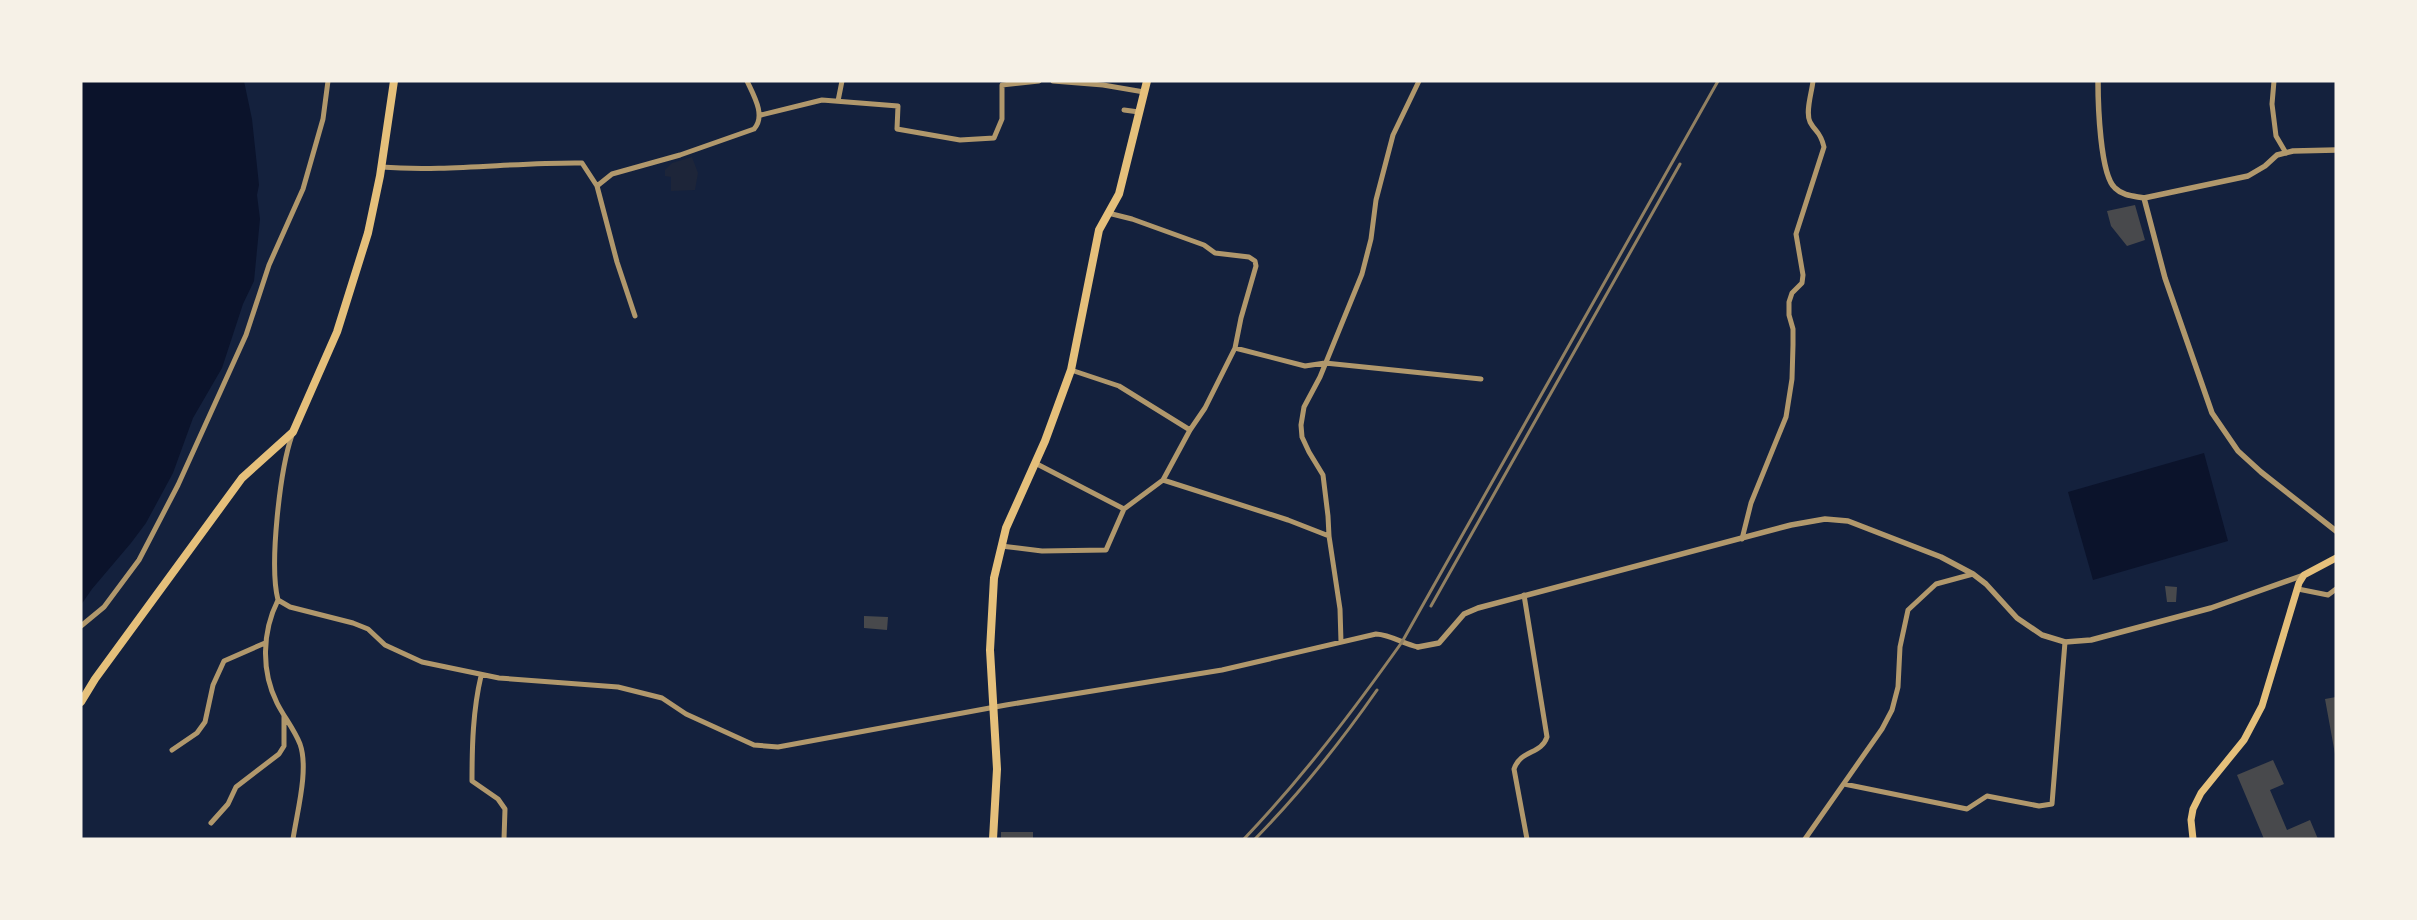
<svg xmlns="http://www.w3.org/2000/svg" width="2417" height="920" viewBox="0 0 2417 920" font-family="Roboto,sans-serif">
<style>
.green{fill:#1d2539}
.water{fill:#0b132b}
.building{fill:#48494c}
.lines{fill:none;stroke-linecap:round;stroke-linejoin:round}
.minor{stroke:#b1986c;stroke-width:5}
.tertiary{stroke:#b1986c;stroke-width:5.5}
.secondary{stroke:#e5c07b;stroke-width:7}
.primary{stroke:#e5c07b;stroke-width:8}
.rail{stroke:#918062;stroke-width:3}
</style>
<rect width="100%" height="100%" fill="#14213d"/>
<path class="green" d="M692 157 698 173 695 190 671 191V177L665 176V170L672 163Z"/>
<path class="water" d="M81 81H244L252 119 259 185 257 195 260 219 254 281 243 304 222 368 193 418 173 473 146 523 131 543 92 589 81 605Z
M2204 453 2228 541 2093 580 2068 492Z"/>
<path class="building" d="M2135 205 2145 240 2127 246 2111 226 2107 211Z
M2165 586 2177 587 2176 602H2167Z
M864 616 888 617 887 630 864 628Z
M2336 697V754H2335L2325 699Z
M2273 760 2284 784 2270 790 2287 830 2310 820 2318 839H2264L2237 775Z
M1001 832H1033V839H1001Z"/>
<g class="lines">
<path class="minor" d="M1053 81 1103 85 1144 92
M2274 81 2272 104 2276 136 2286 153
M838 101 842 81
M1124 110 1139 112
M761 115 822 100 898 106 897 129 960 140 994 138 1002 119V85L1039 81
M381 167C448 172 515 162 582 163L597 186
M635 316 617 262 597 186 612 174 680 155 754 129C766 116 754 96 747 81
M1235 348 1305 366 1325 363 1481 379
M1071 370 1119 386 1190 430
M292 435C280 470 269 565 278 600L290 607 353 623 368 629 385 645 422 662 499 678 618 687 662 698 686 714 754 745 778 747 1006 705 1222 670 1376 634C1392 635 1403 644 1418 647
M1035 463 1124 509
M1163 480 1288 520 1329 536
M1742 539 1751 503 1786 417 1792 379 1793 345V329L1789 315V302L1792 293 1802 283 1803 275 1796 234 1824 147C1820 131 1816 133 1810 122 1805 112 1812 92 1813 81
M1001 546 1042 551 1106 550 1124 509 1163 480 1190 430 1205 408 1235 348 1241 318 1256 266 1255 261 1249 257 1215 253 1204 245 1132 219 1108 213
M2298 589 2328 595 2336 589
M1524 595 1547 737C1541 755 1521 749 1514 769L1527 839
M278 600C262 632 261 671 277 703 284 717 294 729 300 744 309 769 297 812 293 839
M81 626 104 607 139 560 178 485 222 388 246 335 269 265 303 189 323 119 328 81
M1341 642 1340 609 1329 536 1328 516 1323 475 1309 452 1302 437 1301 425 1304 407 1320 377 1362 274 1371 239 1376 200 1393 135 1419 81
M481 676C473 710 472 745 472 781L498 799 505 809 504 839
M172 750 197 733 205 722 213 685 224 661 265 643
M1844 784 1967 809 1987 796 2039 806 2052 804 2065 642
M211 823 228 804 236 787 279 754 284 746V716
M1805 839 1882 729 1892 710 1898 687 1900 647 1908 610 1936 584 1973 574"/>
<path class="tertiary" d="M2098 81C2098 103 2100 175 2115 188 2123 196 2134 196 2144 198
M2336 150 2293 151 2277 155 2265 166 2248 176 2144 198 2165 278 2212 413 2238 451 2261 472 2336 531
M1418 647 1439 643 1464 614 1478 608 1791 525 1825 519 1848 521 1941 557 1973 574 1986 584 2017 618 2042 635 2065 642 2091 640 2211 608 2304 575"/>
<path class="secondary" d="M2193 839 2191 820 2193 809 2201 793 2244 740 2262 706 2299 583 2304 575 2336 558"/>
<path class="primary" d="M81 702 95 679 242 478 293 432 337 332 368 233 380 176 394 81
M993 839 997 769 990 650 994 578 1006 528 1045 441 1071 370 1099 230 1119 194 1147 81"/>
<path class="rail" d="M1431 606 1680 164
M1244 839C1303 777 1353 711 1402 642L1718 81
M1255 839C1300 793 1340 743 1377 690"/>
</g>
<rect width="2417" height="920" fill="none" stroke="#f6f1e7" stroke-width="165"/>
</svg>
